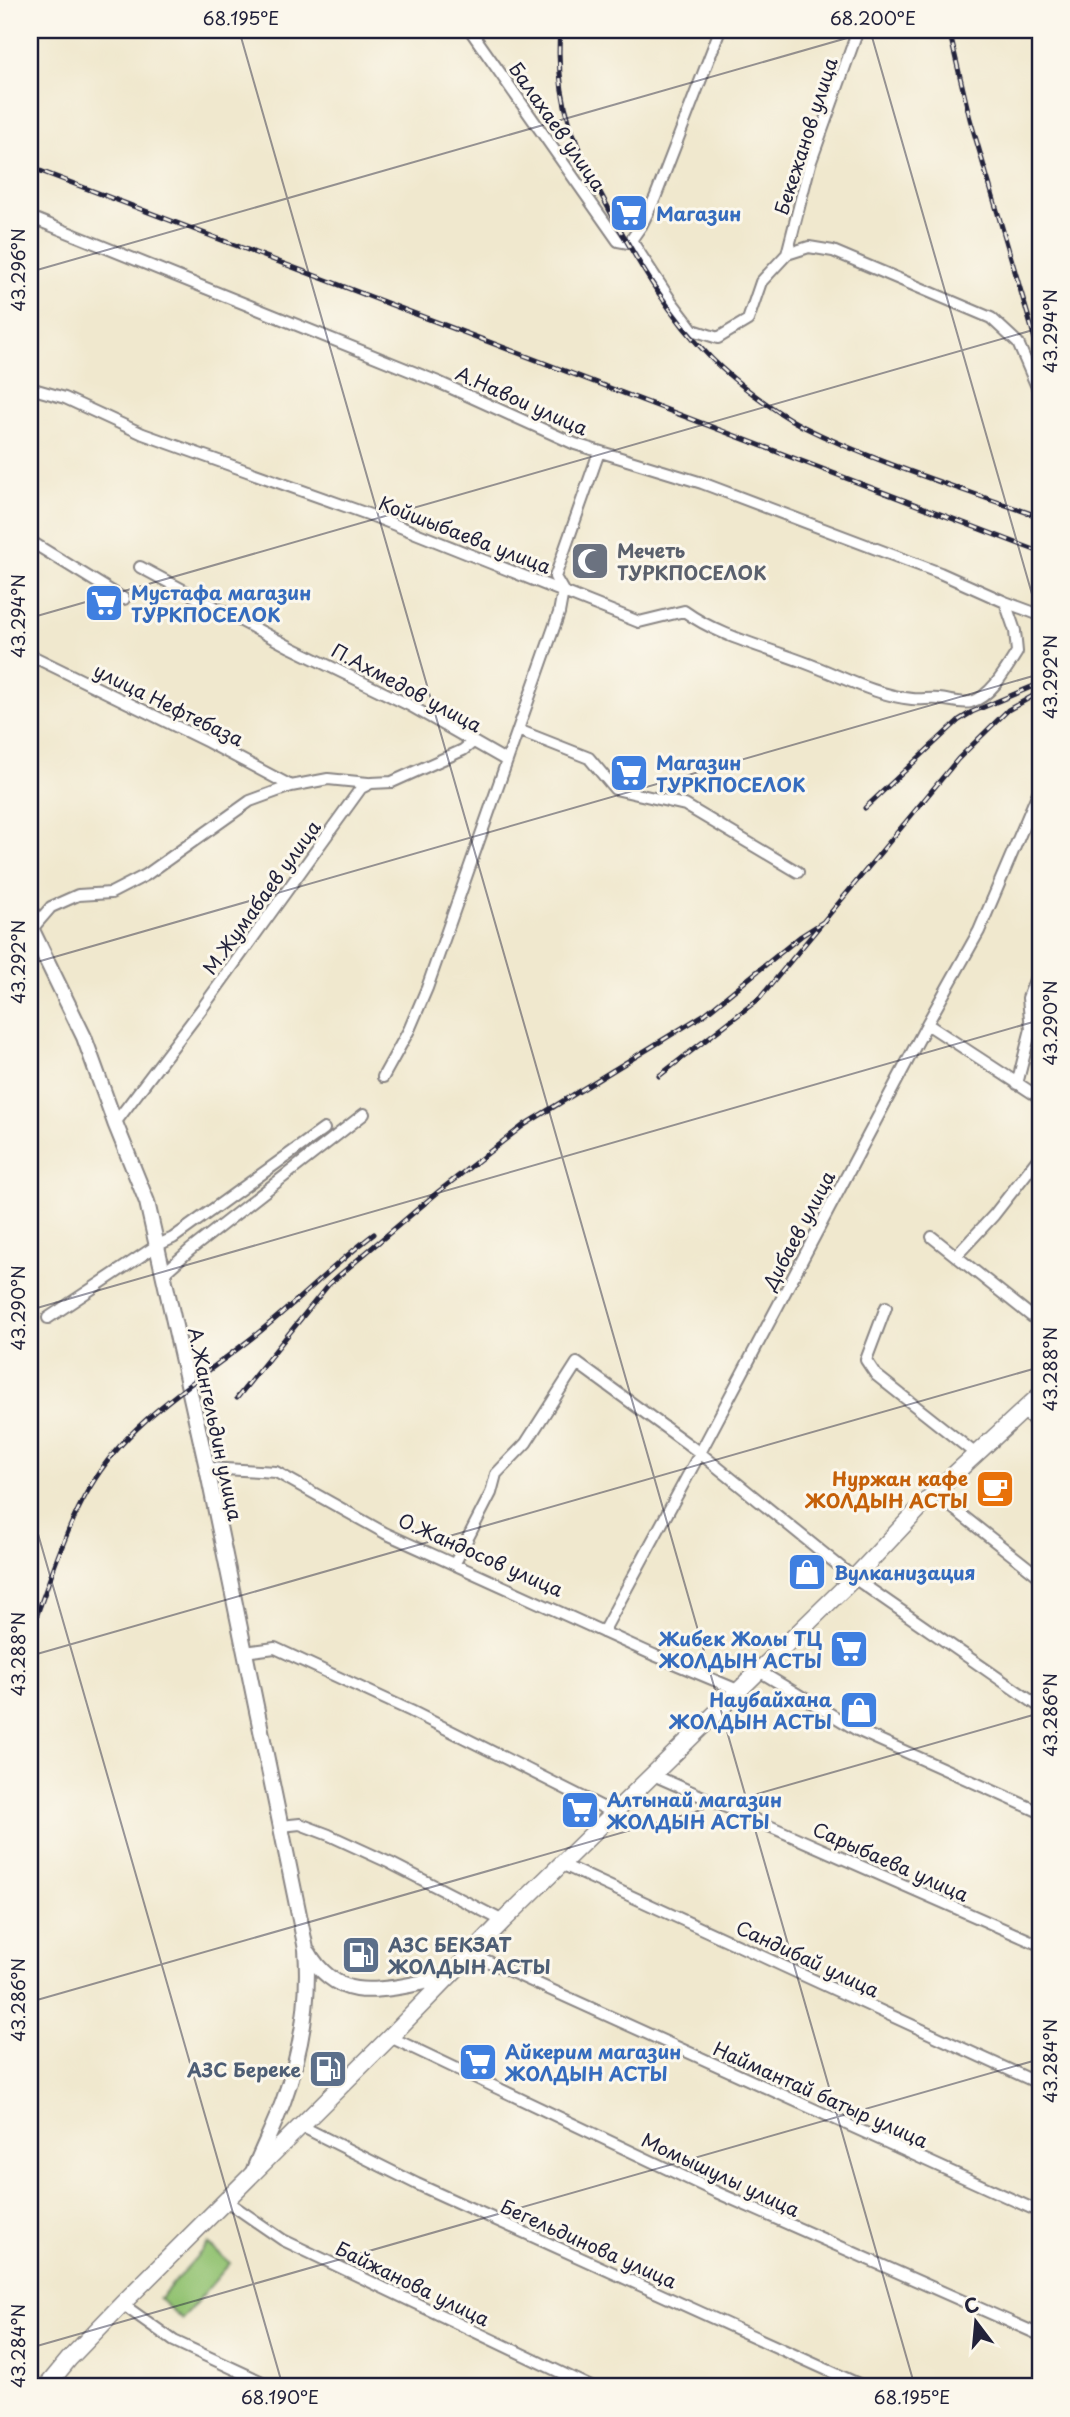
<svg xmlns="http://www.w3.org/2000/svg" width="1070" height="2417" viewBox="0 0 1070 2417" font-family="'Playpen Sans',sans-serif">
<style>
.green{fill:#92c271;stroke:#5a7256;stroke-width:2}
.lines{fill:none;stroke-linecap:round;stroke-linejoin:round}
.minor-casing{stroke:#898584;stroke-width:14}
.tertiary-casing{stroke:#898584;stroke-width:18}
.secondary-casing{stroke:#898584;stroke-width:19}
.minor{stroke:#fff;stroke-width:10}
.tertiary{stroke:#fff;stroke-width:14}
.secondary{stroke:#fff;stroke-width:16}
.rail-casing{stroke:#22223b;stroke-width:5}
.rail{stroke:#fbf7ec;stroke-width:2.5;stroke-dasharray:8;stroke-linecap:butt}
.ticks{fill:none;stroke:#22223b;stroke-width:2;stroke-opacity:0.45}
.labels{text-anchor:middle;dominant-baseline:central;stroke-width:6;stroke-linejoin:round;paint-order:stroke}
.street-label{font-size:19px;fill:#22223b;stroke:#fbf7ec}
.shop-label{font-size:19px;font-weight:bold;fill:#366cbe;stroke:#fbf7ec;text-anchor:start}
.worship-label{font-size:19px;font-weight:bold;fill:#5b616d;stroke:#fbf7ec;text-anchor:start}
.food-label{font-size:19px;font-weight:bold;fill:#c56008;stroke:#fbf7ec;text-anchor:end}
.service-label{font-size:19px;font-weight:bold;fill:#4e5e75;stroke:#fbf7ec;text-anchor:start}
.neatline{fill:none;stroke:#22223b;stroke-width:2.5}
.ticks-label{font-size:18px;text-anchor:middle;fill:#22223b}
</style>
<rect width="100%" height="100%" fill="#fbf7ec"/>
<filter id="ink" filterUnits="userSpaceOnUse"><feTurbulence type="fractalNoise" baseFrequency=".0143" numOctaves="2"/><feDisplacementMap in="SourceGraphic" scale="14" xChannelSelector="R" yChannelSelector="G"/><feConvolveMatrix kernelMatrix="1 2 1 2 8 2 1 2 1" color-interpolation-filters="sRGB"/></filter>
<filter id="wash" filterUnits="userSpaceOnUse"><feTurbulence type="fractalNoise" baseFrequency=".00686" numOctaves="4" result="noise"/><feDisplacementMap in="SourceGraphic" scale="28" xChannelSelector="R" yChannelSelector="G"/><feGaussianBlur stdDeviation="1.57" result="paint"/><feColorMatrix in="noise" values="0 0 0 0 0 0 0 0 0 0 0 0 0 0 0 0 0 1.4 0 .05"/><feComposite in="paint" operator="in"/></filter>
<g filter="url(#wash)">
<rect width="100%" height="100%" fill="#f0e8ce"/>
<path class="green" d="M208 2244 230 2263 182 2319 159 2299Z"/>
</g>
<g filter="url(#ink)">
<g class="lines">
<g class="minor-casing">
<path id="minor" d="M470 30 618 241 629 243 641 226 655 198 720 30
M30 217 438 382 575 444 702 483 940 573 1005 602 1040 615
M631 240 671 301 693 330 718 338 748 320 761 282 787 254 809 247 833 251 991 318 1018 343 1040 394
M787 254 810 164 858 30
M30 388 65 398 143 434 373 516 639 622 684 611C720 637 765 647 806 663 841 676 874 695 912 699 921 700 930 698 939 699 949 700 961 704 971 702 991 697 1007 668 1017 652L1015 631 1005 602
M30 541 124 599
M140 567 290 647 409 705 507 761
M30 655 208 742 291 786
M518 730 589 758 615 789 685 805 798 872
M32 929 51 907 78 895 111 893 146 875 250 801 291 786 328 779 368 783
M927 1024 1040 1098
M383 1077 409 1030 427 988 559 613 563 591 555 577 599 452
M1017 1084 1031 1029 1028 998 1040 967
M115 1123 203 1007 361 788 371 783 392 782 463 750 473 742
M932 1237 1040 1323
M956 1256 994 1215 1040 1156
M163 1274 190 1250 364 1114
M886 1307 866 1360 876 1375 977 1455
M48 1318 156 1246 173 1238 324 1129
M1022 1411 1040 1425
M207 1468 276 1472 385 1533 654 1655 738 1690
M934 1493 1040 1577
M455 1563 491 1493 496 1474 526 1443 577 1363 700 1453 854 1578 1040 1707
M603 1632 700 1453 927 1024 979 931 1040 788
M244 1652 275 1648 411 1711 614 1813
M759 1671 857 1730 1040 1812
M651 1774 1040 1945
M281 1826 300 1824 329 1835 390 1863 503 1921
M561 1864 1040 2084
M472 1954 1040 2212
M390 2037 716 2192 1040 2335
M301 2126 417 2184 865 2387
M225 2200 283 2240 591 2387
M122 2304 174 2341 273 2387
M1039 2387 1040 2384"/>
</g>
<g class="tertiary-casing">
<path id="tertiary" d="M30 926 84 1037 115 1123 147 1202 207 1468 306 1949C310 2001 301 2053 283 2102 274 2126 262 2149 253 2172
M309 1953C318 1970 336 1986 356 1989 381 1993 425 1982 450 1976"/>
</g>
<g class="secondary-casing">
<path id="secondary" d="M46 2387 69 2359 122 2304 390 2037 503 1921 854 1578 934 1493 1040 1395"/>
</g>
<use href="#minor" class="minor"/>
<use href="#tertiary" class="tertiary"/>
<use href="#secondary" class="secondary"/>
<g class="rail-casing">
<path id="rail" d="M560 30C554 103 576 148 610 211 638 263 670 317 712 359 735 382 774 411 802 426 876 463 962 489 1040 517
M949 30 970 119 1040 356
M30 167 1040 552
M865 808 959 720 972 712 1036 685
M659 1076 760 998 958 759 1008 710 1040 692
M237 1398 329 1284 438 1192 524 1125 705 1014 801 936 826 920
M30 1634C48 1585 64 1532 90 1487 128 1421 195 1383 253 1337 295 1304 332 1266 374 1234"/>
</g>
<use href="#rail" class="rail"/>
</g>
</g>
<path class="ticks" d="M239 30 915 2387M870 30 1040 622M30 272 875 30M30 618 1040 328M30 964 1040 674M30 1310 1040 1020M30 1506 283 2387M30 1656 1040 1367M30 2002 1040 1713M30 2348 1040 2059"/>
<defs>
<g id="supermarket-square" transform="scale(2.0125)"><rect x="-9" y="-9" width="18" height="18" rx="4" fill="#3f7fe0" stroke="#fbf7ec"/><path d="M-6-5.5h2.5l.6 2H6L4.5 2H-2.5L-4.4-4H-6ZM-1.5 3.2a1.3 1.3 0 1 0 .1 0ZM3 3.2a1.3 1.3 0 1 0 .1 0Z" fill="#fff"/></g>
<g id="mosque-square" transform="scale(2.0125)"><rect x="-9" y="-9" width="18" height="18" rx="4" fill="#6b7280" stroke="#fbf7ec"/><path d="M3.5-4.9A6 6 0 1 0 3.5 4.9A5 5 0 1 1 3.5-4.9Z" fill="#fff"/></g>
<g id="cafe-square" transform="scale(2.0125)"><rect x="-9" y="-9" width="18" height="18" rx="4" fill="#e8710a" stroke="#fbf7ec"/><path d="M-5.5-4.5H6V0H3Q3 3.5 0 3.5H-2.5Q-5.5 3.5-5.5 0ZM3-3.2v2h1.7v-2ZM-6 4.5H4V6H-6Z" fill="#fff"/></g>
<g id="shop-square" transform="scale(2.0125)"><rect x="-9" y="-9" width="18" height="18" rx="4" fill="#3f7fe0" stroke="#fbf7ec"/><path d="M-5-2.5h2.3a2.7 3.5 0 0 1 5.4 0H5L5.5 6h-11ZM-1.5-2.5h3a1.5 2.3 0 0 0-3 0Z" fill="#fff"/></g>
<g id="fuel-square" transform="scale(2.0125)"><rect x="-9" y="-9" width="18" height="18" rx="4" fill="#5c6f8a" stroke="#fbf7ec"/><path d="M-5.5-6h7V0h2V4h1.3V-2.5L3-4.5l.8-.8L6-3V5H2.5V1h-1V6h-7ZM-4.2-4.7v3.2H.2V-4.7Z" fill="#fff"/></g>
</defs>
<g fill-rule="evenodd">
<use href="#supermarket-square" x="629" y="213"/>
<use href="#mosque-square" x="590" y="561"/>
<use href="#supermarket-square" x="104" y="603"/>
<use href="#supermarket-square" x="629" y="773"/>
<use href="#cafe-square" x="995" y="1489"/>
<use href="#shop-square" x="807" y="1572"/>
<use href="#supermarket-square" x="849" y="1649"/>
<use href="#shop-square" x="859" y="1710"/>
<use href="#supermarket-square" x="580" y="1810"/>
<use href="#fuel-square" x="361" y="1955"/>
<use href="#supermarket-square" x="478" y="2062"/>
<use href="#fuel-square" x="328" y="2069"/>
</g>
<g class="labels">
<g class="street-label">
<text transform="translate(558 126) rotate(55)">Балахаев улица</text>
<text transform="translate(805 136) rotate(-72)">Бекежанов улица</text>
<text transform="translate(522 400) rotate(24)">А.Навои улица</text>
<text transform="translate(465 534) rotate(21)">Койшыбаева улица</text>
<text transform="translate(407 687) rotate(28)">П.Ахмедов улица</text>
<text transform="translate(169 704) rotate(26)">улица Нефтебаза</text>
<text transform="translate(261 897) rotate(-54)">М.Жумабаев улица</text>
<text transform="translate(798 1230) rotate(-62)">Дибаев улица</text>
<text transform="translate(216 1424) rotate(78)">А.Жангельдин улица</text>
<text transform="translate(481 1554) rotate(24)">О.Жандосов улица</text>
<text transform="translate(891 1861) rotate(24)">Сарыбаева улица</text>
<text transform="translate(808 1958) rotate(25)">Сандибай улица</text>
<text transform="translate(821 2094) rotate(24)">Наймантай батыр улица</text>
<text transform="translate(721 2174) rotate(25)">Момышулы улица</text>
<text transform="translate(589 2243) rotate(24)">Бегельдинова улица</text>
<text transform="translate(413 2283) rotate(26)">Байжанова улица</text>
</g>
<g class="shop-label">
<text x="656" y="213">Магазин</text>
<text x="131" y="592">Мустафа магазин<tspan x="131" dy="22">ТУРКПОСЕЛОК</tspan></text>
<text x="656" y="762">Магазин<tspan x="656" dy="22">ТУРКПОСЕЛОК</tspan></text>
<text x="834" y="1572">Вулканизация</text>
<text x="822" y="1638" text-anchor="end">Жибек Жолы ТЦ<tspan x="822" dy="22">ЖОЛДЫН АСТЫ</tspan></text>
<text x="832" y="1699" text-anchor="end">Наубайхана<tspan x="832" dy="22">ЖОЛДЫН АСТЫ</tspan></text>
<text x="607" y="1799">Алтынай магазин<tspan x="607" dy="22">ЖОЛДЫН АСТЫ</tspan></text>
<text x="505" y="2051">Айкерим магазин<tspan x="505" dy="22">ЖОЛДЫН АСТЫ</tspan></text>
</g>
<g class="worship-label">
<text x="617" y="550">Мечеть<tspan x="617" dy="22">ТУРКПОСЕЛОК</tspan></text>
</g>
<g class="food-label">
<text x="968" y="1478">Нуржан кафе<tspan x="968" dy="22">ЖОЛДЫН АСТЫ</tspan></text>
</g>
<g class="service-label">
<text x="388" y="1944">АЗС БЕКЗАТ<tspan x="388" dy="22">ЖОЛДЫН АСТЫ</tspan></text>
<text x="301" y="2069" text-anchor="end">АЗС Береке</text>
</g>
</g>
<rect width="1070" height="2417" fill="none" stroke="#fbf7ec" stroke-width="77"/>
<g transform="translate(976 2322) rotate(344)" stroke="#fbf7ec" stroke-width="5" paint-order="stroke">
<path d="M0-5L12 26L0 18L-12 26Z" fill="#22223b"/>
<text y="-10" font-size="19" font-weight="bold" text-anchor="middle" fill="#22223b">С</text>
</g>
<rect x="38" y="38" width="994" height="2340" class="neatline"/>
<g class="ticks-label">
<text x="241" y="25">68.195°E</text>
<text x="873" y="25">68.200°E</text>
<text transform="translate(19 270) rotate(-90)" y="6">43.296°N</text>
<text transform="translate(1051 331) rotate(-90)" y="6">43.294°N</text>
<text transform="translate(19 616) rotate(-90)" y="6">43.294°N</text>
<text transform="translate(1051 677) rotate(-90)" y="6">43.292°N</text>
<text transform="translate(19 962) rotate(-90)" y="6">43.292°N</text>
<text transform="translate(1051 1023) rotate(-90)" y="6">43.290°N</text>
<text transform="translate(19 1308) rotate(-90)" y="6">43.290°N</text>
<text transform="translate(1051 1369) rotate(-90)" y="6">43.288°N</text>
<text transform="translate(19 1654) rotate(-90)" y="6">43.288°N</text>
<text transform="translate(1051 1715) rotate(-90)" y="6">43.286°N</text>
<text transform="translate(19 2000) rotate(-90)" y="6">43.286°N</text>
<text transform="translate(1051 2061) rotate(-90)" y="6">43.284°N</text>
<text transform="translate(19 2346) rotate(-90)" y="6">43.284°N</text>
<text x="280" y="2404">68.190°E</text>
<text x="912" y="2404">68.195°E</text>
</g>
</svg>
